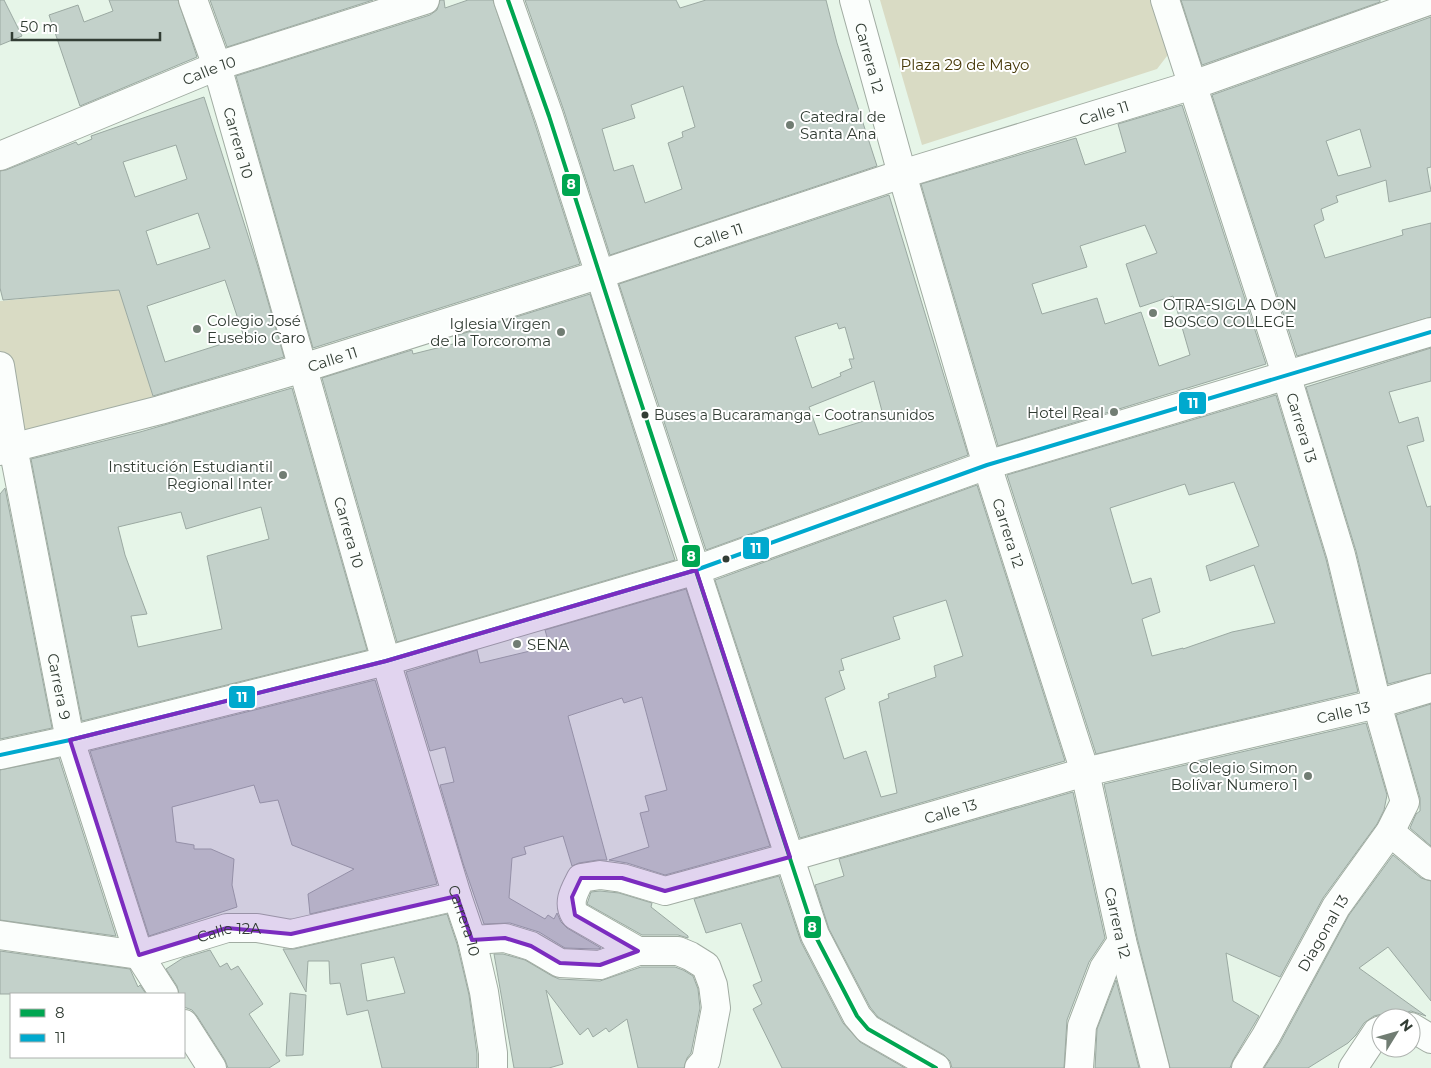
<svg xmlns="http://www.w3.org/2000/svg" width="1431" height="1068" viewBox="0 0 1431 1068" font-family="Montserrat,sans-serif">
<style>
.green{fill:#d9dbc4}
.building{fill:#c3d1ca;stroke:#9ba9a2;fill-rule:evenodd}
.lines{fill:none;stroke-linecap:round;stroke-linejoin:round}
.minor-casing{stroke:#a1aca2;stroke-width:30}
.minor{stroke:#fbfefc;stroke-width:28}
.bus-1-casing{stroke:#fff;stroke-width:8}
.bus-2-casing{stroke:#fff;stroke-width:8}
.bus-1{stroke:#00a651;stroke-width:4}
.bus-2{stroke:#00a9ce;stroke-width:4}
.marked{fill:#7b2cbf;fill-opacity:0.2;stroke:#7b2cbf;stroke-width:4;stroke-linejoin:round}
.poi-dot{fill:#717d73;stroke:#fff;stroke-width:2}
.bus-dot{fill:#323d34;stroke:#fff;stroke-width:2}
.labels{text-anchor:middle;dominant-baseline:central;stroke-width:4;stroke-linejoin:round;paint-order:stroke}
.bus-label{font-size:14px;fill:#323d34;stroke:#fff;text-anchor:start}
.street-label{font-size:15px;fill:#323d34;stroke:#fff}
.park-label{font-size:15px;fill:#453707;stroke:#fff}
.poi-label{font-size:15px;fill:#323d34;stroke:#fff;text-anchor:start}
.line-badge{stroke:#fff;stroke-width:2}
.badge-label{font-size:14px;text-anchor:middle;font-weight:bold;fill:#fff}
</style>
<rect width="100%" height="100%" fill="#e6f5e8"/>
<path class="green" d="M880 0H1158L1170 36 1167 56 1157 69 922 145Z
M119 290 156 405 0 448V301Z"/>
<path class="building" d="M0 0H4L22 36 0 45Z
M109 0H178L197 57 80 106 49 15 78 5 84 22 113 11Z
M210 0H373L227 47Z
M440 0H444L445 8 468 0H493L534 121 580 264 313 348 236 76 430 15 437 10Z
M525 0H676L680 8 706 0H826L837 43 877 166 610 255 564 111ZM683 86 695 127 682 132 683 137 668 143 682 189 645 203 633 165 614 171 602 129 635 118 631 105Z
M1181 0H1380V2L1202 65Z
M1431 17V167L1427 168 1431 191 1389 202 1386 180 1336 196 1338 202 1321 209 1324 220 1314 225 1325 258 1403 235 1402 230 1431 223V317L1297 356 1212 95ZM1360 129 1371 167 1338 176 1326 141Z
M204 97 258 267 284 357 153 396 119 290 3 300 0 288V171L6 170 76 142 78 145 92 139 91 136ZM176 145 187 179 135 197 123 162ZM198 213 210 248 157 265 146 231ZM225 280 244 337 165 362 147 306Z
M1182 105 1266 364 998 446 921 184 1076 138 1085 165 1126 152 1118 124ZM1145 225 1157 253 1126 264 1140 307 1173 296 1190 355 1159 366 1141 312 1105 324 1097 298 1042 314 1032 284 1087 267 1080 246Z
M889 195 968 455 706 550 619 284ZM837 323 839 329 845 327 854 359H849L852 368 840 373 841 376 812 388 795 337ZM874 381 883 415 819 435 809 407Z
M590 294 675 560 397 642 322 378 412 350 413 354 457 343 455 336Z
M1431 348V381L1389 392 1399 423 1418 417 1424 441 1407 446 1427 507 1431 506V673L1388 684 1356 551 1306 387Z
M292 388 367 650 82 721 31 459 140 432ZM261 507 269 539 207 556 222 629 138 647 131 616 147 614 125 555 118 527 181 512 186 529Z
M1276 395 1326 559 1358 692 1096 754 1007 475ZM1234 482 1259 546 1206 566 1210 581 1254 565 1275 623 1232 632 1183 649V648L1152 656 1142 619 1160 612 1151 578 1132 584 1110 508 1185 484 1189 495Z
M977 485 1065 761 800 838 715 580ZM946 600 963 656 934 666 936 677 888 694 889 698 879 702 897 793 881 797 866 751 844 759 825 698 845 689 839 671 844 670 841 659 900 639 893 617Z
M5 488 52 728 0 739V494Z
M686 589 770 846 665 875 627 863 609 860 649 847 640 813 649 811 645 796 667 790 642 697 624 703 622 698 568 716 607 860H598L579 863 572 866 563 836 524 847 526 854 512 858 509 898 545 919 548 915 554 919 557 913 561 922 567 928 601 948 598 949 565 948 539 932 510 923 484 924 463 863 440 785 454 782 445 747 430 751 406 672 477 650 480 663 530 651V649L549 644 545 630Z
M375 680 437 884 310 914 308 894 354 869 292 845 278 800 260 803 254 785 172 807 176 842 194 845V849H211L234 859 232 885 237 907 149 936 90 751Z
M1431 704V846L1410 828 1416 814 1420 811V798L1396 715Z
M1366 723 1387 795 1384 810 1377 824 1323 898 1280 977 1226 953 1233 1001 1259 1016 1233 1060 1230 1068H1170L1137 937 1104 784Z
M59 758 116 936 0 920V770Z
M1073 792 1105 938 1089 962 1067 1020 1064 1068H952L950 1061 944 1055 878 1017 870 1007 829 929 815 885 844 876 839 859Z
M1393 855 1421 878 1431 881V1001L1388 947 1359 968 1426 1016 1411 1011 1404 1013 1398 1018H1391L1382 1014 1374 1016 1364 1023 1356 1035 1348 1043 1308 1068H1264L1280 1043 1349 915Z
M779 876 801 942 843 1023 860 1042 905 1068H782L753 1009 762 1004 753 985 762 981 741 923 706 933 694 899Z
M600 891 619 893 652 903 651 907 688 936V938L678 935H642L587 904 591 892Z
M447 914 457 944 469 995 477 1054V1068H382L368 1010 347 1015 340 983 330 984 329 961H308L306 992 283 949H294ZM394 957 405 993 367 1001 361 964Z
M210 950 220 967 227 963 231 970 238 966 263 1004 249 1014 280 1061 269 1068H228L225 1060 197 1016 192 1010 184 1007V994H179L177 986 166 969 183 958Z
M0 951 130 969 138 987 140 985 146 994H0Z
M494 954H503L525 960 552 976 559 979 600 981 641 967H675L683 970 693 976 698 989 700 1008 691 1053 687 1058 684 1068H638L627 1019 609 1032 606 1028 593 1037 588 1028 580 1035 546 990 563 1064 549 1068H514Z
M1116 980 1139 1068H1095L1097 1029Z
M290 993 306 995 303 1055 286 1056Z"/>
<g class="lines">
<g class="minor-casing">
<g id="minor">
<path id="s1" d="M193 0 217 66 386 661 457 896 472 940 484 992 493 1053V1068"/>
<path d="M508 0 549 116 631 372 815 935 857 1016 868 1029 936 1068"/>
<path id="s2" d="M854 0 902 174 987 465 1085 772 1122 941 1155 1068"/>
<path id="s3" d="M1165 0 1286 374 1341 555 1377 704 1405 802 1390 832 1336 907 1266 1036 1246 1068"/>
<path id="s4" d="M0 156 217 66 425 0"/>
<path id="s5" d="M0 366 13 447 70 740 139 955 164 994"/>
<path id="s6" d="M0 451 160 410 303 368 604 273 902 174 1193 85 1431 0"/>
<path d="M0 755 70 740 386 661 696 570 987 465 1431 332"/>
<path d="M1390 832 1431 866"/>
<path id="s7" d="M0 935 139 955 227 928H257L291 934 457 896"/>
<path d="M472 940 505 938 531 946 560 963 600 965 638 951H678L690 956 706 966 713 985 716 1008 706 1060 699 1068"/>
<path id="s8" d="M638 951 575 915C567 902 575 890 581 878L600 875 622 878 665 891 790 857 1085 772 1377 704 1431 688"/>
<path d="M184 1024 212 1068"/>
<path d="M1411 1027 1431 1039"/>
<path d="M1079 1068 1082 1026 1104 968 1122 941"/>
<path d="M1353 1068 1377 1032 1381 1030"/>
</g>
</g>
<use href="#minor" class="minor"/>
<g class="bus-1-casing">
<path id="bus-1" d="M508 0 549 116 631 372 815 935 857 1016 868 1029 936 1068"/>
</g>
<g class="bus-2-casing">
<path id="bus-2" d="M0 755 70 740 386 661 696 570 987 465 1431 332"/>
</g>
<use href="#bus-1" class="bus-1"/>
<use href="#bus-2" class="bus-2"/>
</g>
<path class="marked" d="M696 570 790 857 665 891 622 878H581L572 897 575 915 638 951 600 965 560 963 531 946 505 938 472 940 457 896 291 934 227 928 139 955 70 740 386 661Z"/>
<g class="poi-dot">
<circle cx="790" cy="125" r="5"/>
<circle cx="1153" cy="313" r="5"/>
<circle cx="197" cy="329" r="5"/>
<circle cx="561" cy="332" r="5"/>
<circle cx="1114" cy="412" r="5"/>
<circle cx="283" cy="475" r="5"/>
<circle cx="517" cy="644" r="5"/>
<circle cx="1308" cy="776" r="5"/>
</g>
<g class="bus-dot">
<circle cx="645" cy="415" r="4.5"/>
<circle cx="726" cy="559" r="4.5"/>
</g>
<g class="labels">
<g class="bus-label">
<text x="654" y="415">Buses a Bucaramanga - Cootransunidos</text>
</g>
<g class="street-label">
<text stroke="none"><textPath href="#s2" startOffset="60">Carrera 12</textPath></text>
<text stroke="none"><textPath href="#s4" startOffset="226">Calle 10</textPath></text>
<text stroke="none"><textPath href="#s6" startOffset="1155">Calle 11</textPath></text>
<text stroke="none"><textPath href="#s1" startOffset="150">Carrera 10</textPath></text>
<text stroke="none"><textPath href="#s6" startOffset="750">Calle 11</textPath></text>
<text stroke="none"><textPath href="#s6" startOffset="345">Calle 11</textPath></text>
<text stroke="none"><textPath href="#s3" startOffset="449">Carrera 13</textPath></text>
<text stroke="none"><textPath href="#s1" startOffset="555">Carrera 10</textPath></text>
<text stroke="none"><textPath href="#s2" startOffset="555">Carrera 12</textPath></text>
<text stroke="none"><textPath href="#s5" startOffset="326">Carrera 9</textPath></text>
<text stroke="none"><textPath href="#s8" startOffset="900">Calle 13</textPath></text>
<text stroke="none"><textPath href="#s8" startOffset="495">Calle 13</textPath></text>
<text stroke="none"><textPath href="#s1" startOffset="960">Carrera 10</textPath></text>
<text stroke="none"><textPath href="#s2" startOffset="960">Carrera 12</textPath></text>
<text transform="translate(1323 933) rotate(-60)">Diagonal 13</text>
<text stroke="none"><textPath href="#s7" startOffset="234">Calle 12A</textPath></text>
</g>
<g class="park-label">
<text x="965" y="64">Plaza 29 de Mayo</text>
</g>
<g class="poi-label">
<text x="800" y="116">Catedral de<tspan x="800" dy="17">Santa Ana</tspan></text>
<text x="1163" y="304">OTRA-SIGLA DON<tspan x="1163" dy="17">BOSCO COLLEGE</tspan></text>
<text x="207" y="320">Colegio José<tspan x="207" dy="17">Eusebio Caro</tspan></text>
<text x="551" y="323" text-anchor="end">Iglesia Virgen<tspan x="551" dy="17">de la Torcoroma</tspan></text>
<text x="1104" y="412" text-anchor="end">Hotel Real</text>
<text x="273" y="466" text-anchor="end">Institución Estudiantil<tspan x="273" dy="17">Regional Inter</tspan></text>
<text x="527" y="644">SENA</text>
<text x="1298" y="767" text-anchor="end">Colegio Simon<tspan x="1298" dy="17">Bolívar Numero 1</tspan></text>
</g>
</g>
<g class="line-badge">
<rect x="561" y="173" width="20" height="24" rx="5" fill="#00a651"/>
<rect x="1178" y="391" width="29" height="24" rx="5" fill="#00a9ce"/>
<rect x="742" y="536" width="28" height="24" rx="5" fill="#00a9ce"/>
<rect x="681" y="544" width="20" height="24" rx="5" fill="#00a651"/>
<rect x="228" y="685" width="28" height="24" rx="5" fill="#00a9ce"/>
<rect x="803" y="915" width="19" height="24" rx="5" fill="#00a651"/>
</g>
<g class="badge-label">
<text x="571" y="189">8</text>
<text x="1193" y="408">11</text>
<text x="756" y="553">11</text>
<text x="691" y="561">8</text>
<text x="242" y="702">11</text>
<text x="812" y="932">8</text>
</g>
<rect x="10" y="993" width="175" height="65" fill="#ffffff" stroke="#adb1ae"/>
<rect x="20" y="1009" width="25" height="8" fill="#00a651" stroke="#adb1ae"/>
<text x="55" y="1018" font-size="15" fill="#323d34">8</text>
<rect x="20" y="1034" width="25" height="8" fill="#00a9ce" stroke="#adb1ae"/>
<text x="55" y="1043" font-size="15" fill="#323d34">11</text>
<g transform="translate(1396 1033) rotate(53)"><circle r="24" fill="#ffffff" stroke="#adb1ae"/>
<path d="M0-4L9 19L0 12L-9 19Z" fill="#717d73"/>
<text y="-8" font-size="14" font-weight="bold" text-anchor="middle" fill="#323d34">N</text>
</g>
<path d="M12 32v8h148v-8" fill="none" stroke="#323d34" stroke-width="2.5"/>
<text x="20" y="32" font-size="15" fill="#323d34" stroke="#ffffff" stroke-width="4" paint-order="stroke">50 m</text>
</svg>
